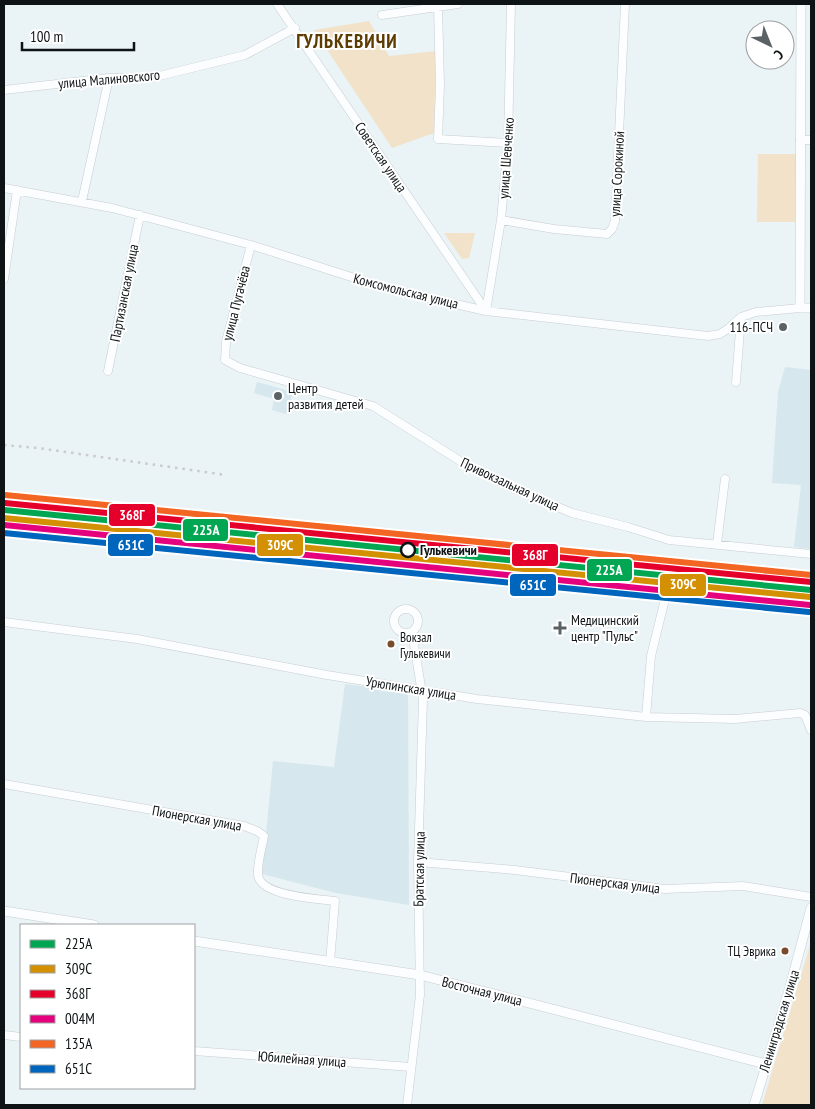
<svg xmlns="http://www.w3.org/2000/svg" width="815" height="1109" viewBox="0 0 815 1109" font-family="'PT Sans Narrow',sans-serif">
<style>
.built{fill:#d6e7ee}
.green{fill:#f2e2c9}
.lines{fill:none;stroke-linecap:round;stroke-linejoin:round}
.minor-casing{stroke:#c7ced1;stroke-width:9}
.tertiary-casing{stroke:#c7ced1;stroke-width:10}
.minor{stroke:#fcfdfe;stroke-width:8}
.tertiary{stroke:#fcfdfe;stroke-width:9}
.rail{stroke:#c9cbcc;stroke-width:2.5;stroke-dasharray:2.5 5;stroke-linecap:butt}
.rail-1-casing{stroke:#fff;stroke-width:10}
.rail-2-casing{stroke:#fff;stroke-width:10}
.rail-3-casing{stroke:#fff;stroke-width:10}
.rail-4-casing{stroke:#fff;stroke-width:10}
.rail-5-casing{stroke:#fff;stroke-width:10}
.rail-6-casing{stroke:#fff;stroke-width:10}
.rail-1{stroke:#00a651;stroke-width:6}
.rail-2{stroke:#d49003;stroke-width:6}
.rail-3{stroke:#e4002b;stroke-width:6}
.rail-4{stroke:#e5007d;stroke-width:6}
.rail-5{stroke:#f26522;stroke-width:6}
.rail-6{stroke:#0065bd;stroke-width:6}
.poi-dot{fill:#5b6264;stroke:#fff;stroke-width:2}
.stop-dot{fill:#fff;stroke:#0e1416;stroke-width:2.5}
.bus-dot{fill:#7a4b2a;stroke:#fff;stroke-width:2}
.labels{text-anchor:middle;dominant-baseline:central;stroke-width:4;stroke-linejoin:round;paint-order:stroke}
.bus-label{font-size:13px;fill:#0e1416;stroke:#fff;text-anchor:start}
.street-label{font-size:14px;fill:#0e1416;stroke:#fff}
.poi-label{font-size:14px;fill:#0e1416;stroke:#fff;text-anchor:start}
.stop-label{font-size:14px;font-weight:bold;fill:#0e1416;stroke:#fff;text-anchor:start}
.district-label{font-size:19px;font-weight:bold;letter-spacing:1px;fill:#5d3c02;stroke:#fff}
.line-badge{stroke:#fff;stroke-width:2}
.badge-label{font-size:14px;text-anchor:middle;font-weight:bold;fill:#fff}
</style>
<rect width="100%" height="100%" fill="#eaf3f6"/>
<path class="built" d="M785 367 811 370V549L794 547 801 485 772 483 778 392Z
M257 382 293 392 286 414 272 410 274 399 254 393Z
M345 684 408 692 409 905 336 893 262 874 273 761 334 767Z"/>
<path class="green" d="M369 21 389 56 436 51 434 133 392 148 314 30Z
M758 154H796L795 222H757Z
M444 233H475L469 258 462 259Z
M811 942V1105H762Z"/>
<g class="lines">
<g class="minor-casing">
<path id="minor" d="M277 4 486 311
M438 6 440 85 438 139 508 143
M382 15 458 4
M4 90 109 78 155 77 245 55 295 28
M800 140H811
M4 188 112 208 251 245 386 288 486 311 708 336 720 334 729 328 741 317 756 312 800 308
M82 201 109 78
M501 220 554 229 607 234 612 229 615 221 625 4
M251 245 226 342 225 360 240 368 373 406 468 466 515 489 572 513 628 527 669 540 811 554
M4 279 17 190
M486 311 501 220 508 143 511 4
M108 371 140 215
M736 382 741 317
M717 544 725 479
M394 621a12 12 0 1 1 24 0a12 12 0 1 1-24 0Z
M4 622 137 639 327 675 477 699 646 717 735 719 800 713 805 715 811 730
M646 717 651 656 665 599
M4 784 244 826 257 831 264 836C262 847 257 864 258 875 260 896 317 899 335 901L330 962
M418 862 515 870 665 889 743 886 811 897
M4 1035 21 1037
M194 1051 411 1067
M407 1105 420 995 418 862 423 699 412 632"/>
</g>
<g class="tertiary-casing">
<path id="tertiary" d="M801 4 800 308H811
M4 911 94 925
M194 941 420 975 766 1064
M754 1105 788 994 811 908"/>
</g>
<use href="#minor" class="minor"/>
<use href="#tertiary" class="tertiary"/>
<path class="rail" d="M4 445 38 448 226 475"/>
<g class="rail-1-casing">
<path id="rail-1" d="M4 510 811 590"/>
</g>
<g class="rail-2-casing">
<path id="rail-2" d="M4 518 810 597"/>
</g>
<g class="rail-3-casing">
<path id="rail-3" d="M5 503 811 582"/>
</g>
<g class="rail-4-casing">
<path id="rail-4" d="M4 525 810 605"/>
</g>
<g class="rail-5-casing">
<path id="rail-5" d="M5 495 811 575"/>
</g>
<g class="rail-6-casing">
<path id="rail-6" d="M4 533 809 612"/>
</g>
<use href="#rail-1" class="rail-1"/>
<use href="#rail-2" class="rail-2"/>
<use href="#rail-3" class="rail-3"/>
<use href="#rail-4" class="rail-4"/>
<use href="#rail-5" class="rail-5"/>
<use href="#rail-6" class="rail-6"/>
</g>
<g class="poi-dot">
<circle cx="783" cy="327" r="5"/>
<circle cx="278" cy="396" r="5"/>
<path d="M557.5 620.5h5v5h5v5h-5v5h-5v-5h-5v-5h5z"/>
</g>
<circle class="stop-dot" cx="408" cy="550" r="7"/>
<g class="bus-dot">
<circle cx="391" cy="644" r="4.5"/>
<circle cx="785" cy="951" r="4.5"/>
</g>
<g class="labels">
<g class="bus-label">
<text x="400" y="637">Вокзал<tspan x="400" dy="16">Гулькевичи</tspan></text>
<text x="776" y="951" text-anchor="end">ТЦ Эврика</text>
</g>
<g class="street-label">
<text transform="translate(109 79) rotate(-5)">улица Малиновского</text>
<text transform="translate(381 157) rotate(56)">Советская улица</text>
<text transform="translate(506 158) rotate(-86)">улица Шевченко</text>
<text transform="translate(617 174) rotate(-87)">улица Сорокиной</text>
<text transform="translate(406 291) rotate(14)">Комсомольская улица</text>
<text transform="translate(124 293) rotate(-79)">Партизанская улица</text>
<text transform="translate(236 303) rotate(-76)">улица Пугачёва</text>
<text transform="translate(510 484) rotate(25)">Привокзальная улица</text>
<text transform="translate(411 688) rotate(9)">Урюпинская улица</text>
<text transform="translate(197 818) rotate(10)">Пионерская улица</text>
<text transform="translate(419 869) rotate(-89)">Братская улица</text>
<text transform="translate(615 883) rotate(7)">Пионерская улица</text>
<text transform="translate(482 991) rotate(14)">Восточная улица</text>
<text transform="translate(779 1021) rotate(-73)">Ленинградская улица</text>
<text transform="translate(302 1059) rotate(4)">Юбилейная улица</text>
</g>
<g class="poi-label">
<text x="773" y="327" text-anchor="end">116-ПСЧ</text>
<text x="288" y="388">Центр<tspan x="288" dy="16">развития детей</tspan></text>
<text x="571" y="620">Медицинский<tspan x="571" dy="16">центр "Пульс"</tspan></text>
</g>
<g class="stop-label">
<text x="420" y="550">Гулькевичи</text>
</g>
<g class="district-label">
<text x="347" y="41">ГУЛЬКЕВИЧИ</text>
</g>
</g>
<g class="line-badge">
<rect x="108" y="503" width="48" height="24" rx="5" fill="#e4002b"/>
<rect x="182" y="518" width="47" height="24" rx="5" fill="#00a651"/>
<rect x="256" y="533" width="48" height="24" rx="5" fill="#d49003"/>
<rect x="107" y="533" width="47" height="24" rx="5" fill="#0065bd"/>
<rect x="511" y="543" width="48" height="24" rx="5" fill="#e4002b"/>
<rect x="586" y="558" width="47" height="24" rx="5" fill="#00a651"/>
<rect x="659" y="573" width="48" height="24" rx="5" fill="#d49003"/>
<rect x="509" y="573" width="48" height="24" rx="5" fill="#0065bd"/>
</g>
<g class="badge-label">
<text x="132" y="520">368Г</text>
<text x="206" y="535">225А</text>
<text x="280" y="550">309С</text>
<text x="131" y="550">651С</text>
<text x="535" y="560">368Г</text>
<text x="609" y="575">225А</text>
<text x="683" y="589">309С</text>
<text x="533" y="590">651С</text>
</g>
<rect width="815" height="1109" fill="none" stroke="#0e1416" stroke-width="10"/>
<rect x="20" y="924" width="175" height="165" fill="#ffffff" stroke="#9fa1a2"/>
<rect x="30" y="940" width="25" height="8" fill="#00a651" stroke="#9fa1a2"/>
<text x="65" y="949" font-size="15" fill="#0e1416">225А</text>
<rect x="30" y="965" width="25" height="8" fill="#d49003" stroke="#9fa1a2"/>
<text x="65" y="974" font-size="15" fill="#0e1416">309С</text>
<rect x="30" y="990" width="25" height="8" fill="#e4002b" stroke="#9fa1a2"/>
<text x="65" y="999" font-size="15" fill="#0e1416">368Г</text>
<rect x="30" y="1015" width="25" height="8" fill="#e5007d" stroke="#9fa1a2"/>
<text x="65" y="1024" font-size="15" fill="#0e1416">004М</text>
<rect x="30" y="1040" width="25" height="8" fill="#f26522" stroke="#9fa1a2"/>
<text x="65" y="1049" font-size="15" fill="#0e1416">135А</text>
<rect x="30" y="1065" width="25" height="8" fill="#0065bd" stroke="#9fa1a2"/>
<text x="65" y="1074" font-size="15" fill="#0e1416">651С</text>
<g transform="translate(770 45) rotate(137)"><circle r="24" fill="#ffffff" stroke="#9fa1a2"/>
<path d="M0-4L9 19L0 12L-9 19Z" fill="#5b6264"/>
<text y="-8" font-size="14" font-weight="bold" text-anchor="middle" fill="#0e1416">С</text>
</g>
<path d="M22 42v8h112v-8" fill="none" stroke="#0e1416" stroke-width="2.5"/>
<text x="30" y="42" font-size="15" fill="#0e1416" stroke="#ffffff" stroke-width="4" paint-order="stroke">100 m</text>
</svg>
